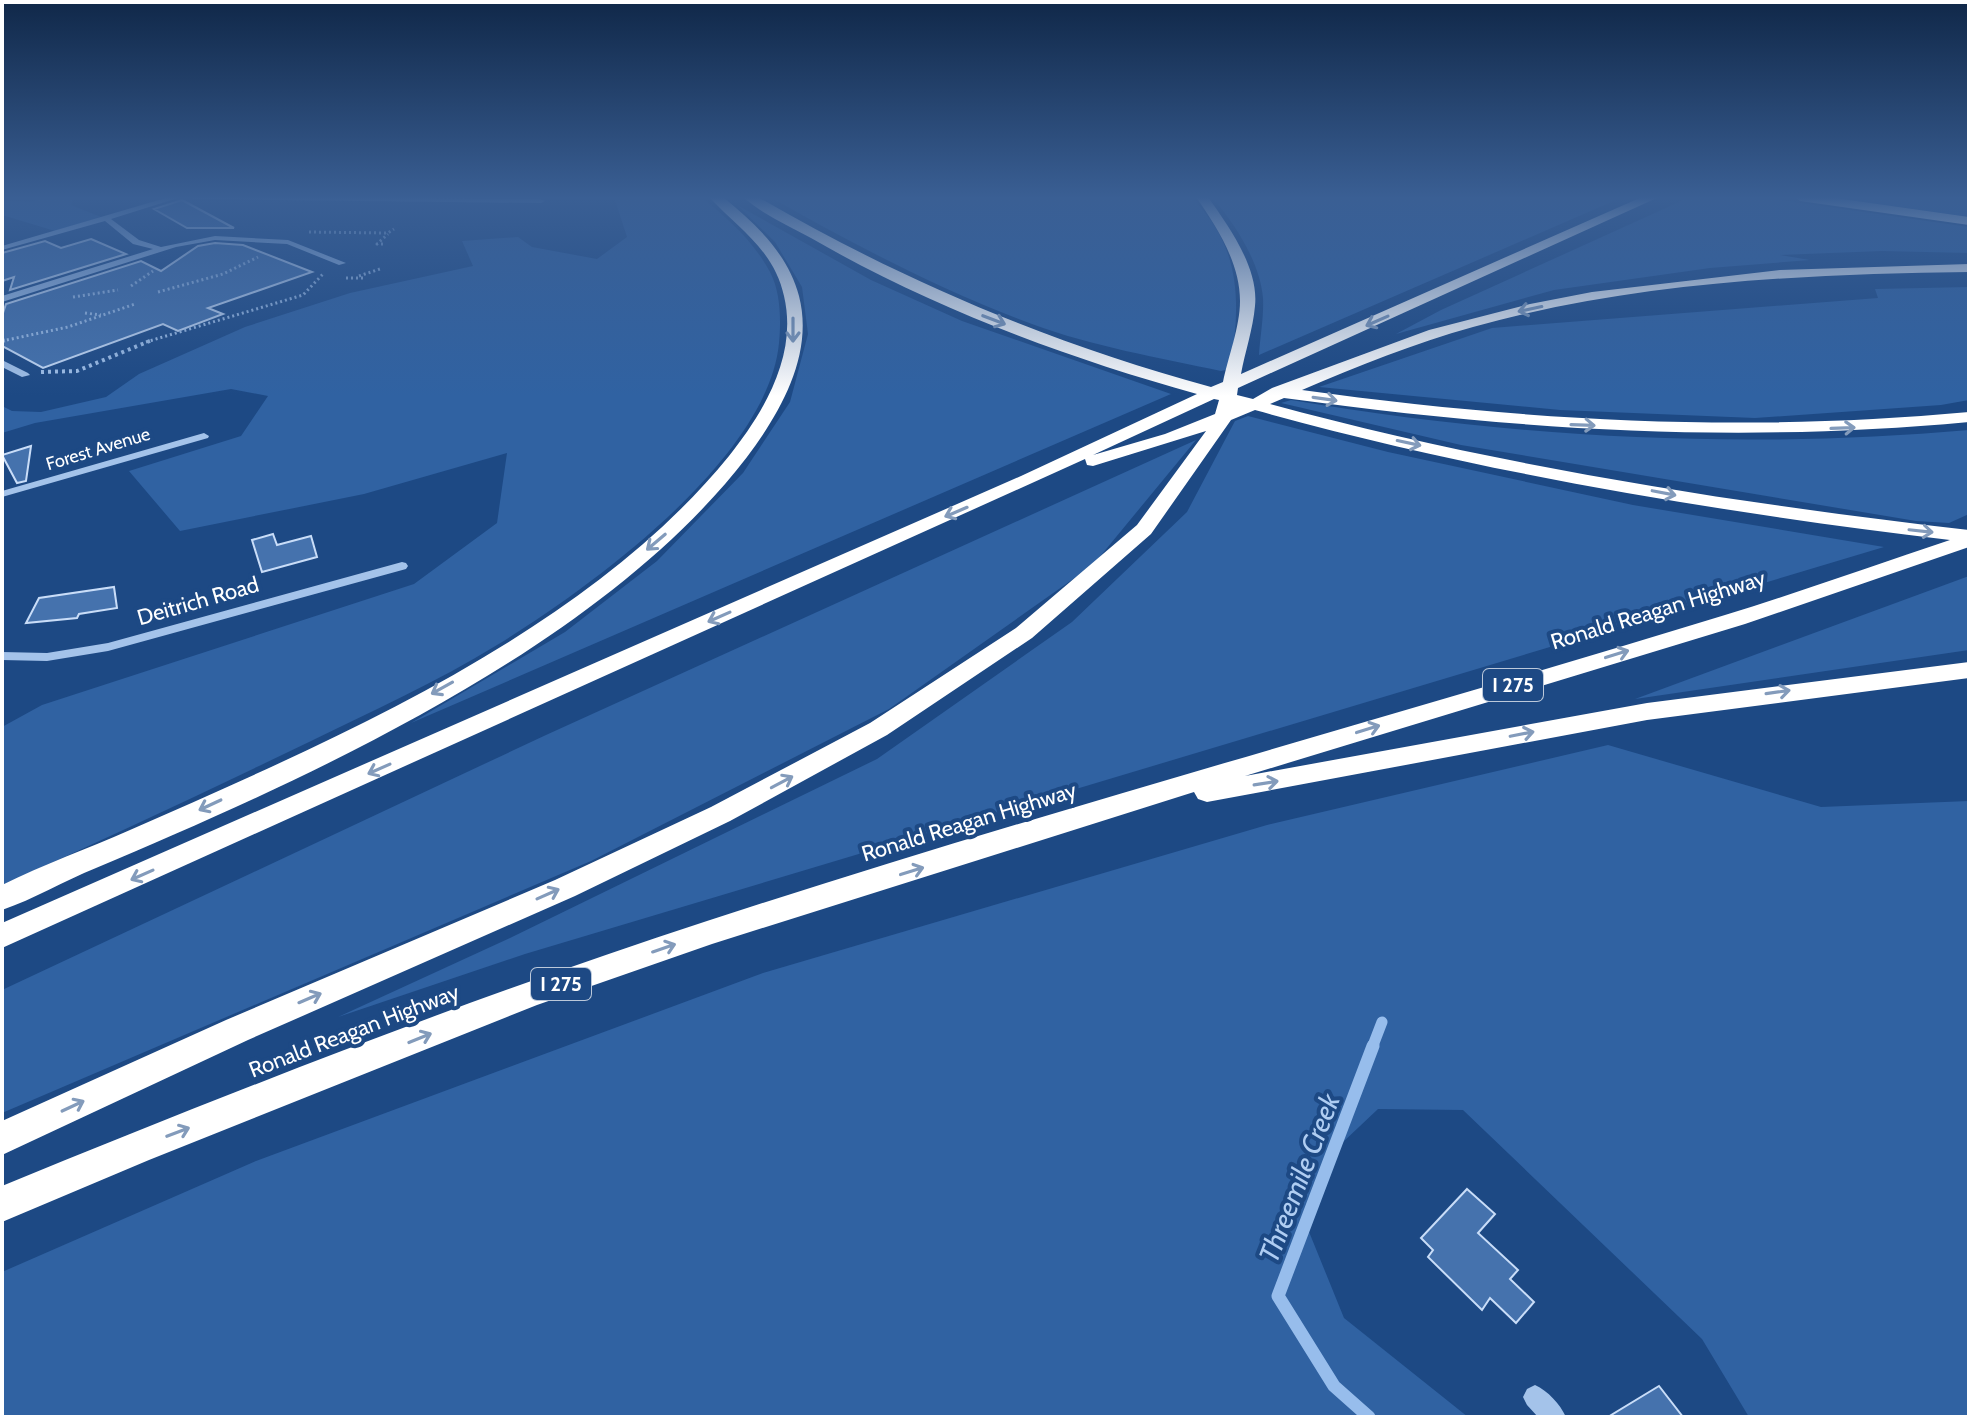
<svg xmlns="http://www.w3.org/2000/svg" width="1971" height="1419" viewBox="0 0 1971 1419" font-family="Cabin,sans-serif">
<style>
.green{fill:#3062a2}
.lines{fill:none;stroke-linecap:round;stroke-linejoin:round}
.stream-far1{stroke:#97bdec;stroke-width:11}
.stream{stroke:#97bdec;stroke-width:13}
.building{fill:#4572ad;stroke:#c9ddf8;stroke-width:2}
.path-far1{stroke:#a4c3ea;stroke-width:3;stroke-dasharray:2 3;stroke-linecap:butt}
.path{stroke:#a4c3ea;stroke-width:4;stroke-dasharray:3 4;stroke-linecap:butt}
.minor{fill:#a4c3ea;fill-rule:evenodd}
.highway{fill:#fff;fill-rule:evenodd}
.oneway{stroke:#839bbb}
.labels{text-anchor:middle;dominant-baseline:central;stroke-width:8;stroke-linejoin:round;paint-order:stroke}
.far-street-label{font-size:18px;fill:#fff;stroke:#1d4984}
.shield{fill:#1d4984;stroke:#bbc8da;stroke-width:2}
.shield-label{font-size:20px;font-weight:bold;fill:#fff}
.street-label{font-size:22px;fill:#fff;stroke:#1d4984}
.near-water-label{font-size:28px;font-style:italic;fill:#afcdf2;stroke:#1d4984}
</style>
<rect width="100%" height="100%" fill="#1d4984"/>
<path class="green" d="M42 197H74L71 205 101 217 55 231 2 215V201L32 202Z
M614 197H701C728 218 754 242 770 272 781 293 781 321 779 343 768 459 590 588 497 645 437 682 372 711 309 742 207 791 106 839 2 885V727L42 705 414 584 497 523 507 453 364 494 180 531 129 471 241 436 268 396 231 389 35 423 2 433V406L12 411 41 412 106 397 139 374 245 327 350 293 473 266 462 241 518 237 532 247 597 259 627 237Z
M770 197H1191C1242 247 1241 304 1230 369L1221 371C1160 358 1091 346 1032 324 940 290 855 245 770 197Z
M1212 197H1623L1259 355C1260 337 1264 317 1263 298 1260 262 1235 224 1212 197Z
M1690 197H1759L1969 227V253L1882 251 1780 255 1810 260 1710 268 1554 290 1396 334 1441 310Z
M1829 197H1969V217Z
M737 205 871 280 962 321 1171 394 411 723 565 632 657 561 743 473 790 402 808 334 802 287 775 242Z
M1969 287V400L1941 405 1755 418 1560 410 1319 387 1492 328 1878 298 1875 289Z
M1291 400C1514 438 1743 450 1969 430V514L1949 523 1916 521 1461 445 1281 403Z
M1248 416 1388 452 1633 505 1884 547 525 954 338 1017 510 938 877 759 1072 622 1187 512 1235 421Z
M1196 440 1093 565 889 709 591 861 2 1113V990L546 735Z
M1969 576V650L1635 699Z
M1608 745 1821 807 1969 801V1417H1749L1702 1339 1463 1110 1378 1109 1324 1160 1303 1217 1344 1318 1468 1417H2V1272L256 1161 763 973 1267 825Z"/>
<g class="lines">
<path class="stream-far1" d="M1372 1048 1382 1022"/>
<path class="stream" d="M1369 1417 1334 1386 1278 1296 1373 1046"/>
</g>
<path class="building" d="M182 200 234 228H187L154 209Z
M91 239 126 254 10 290 14 277 2 281V253L45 241 61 248Z
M215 243 243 245 312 272 208 308 223 314 178 331 163 324 43 368 2 346V316L6 304 141 261 161 271 198 246Z
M31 446 26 481 17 483 2 455Z
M273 534 277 545 311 536 317 557 262 572 252 540Z
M114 587 117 608 79 614 77 618 26 623 39 598Z
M1467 1189 1495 1214 1478 1233 1518 1270 1510 1279 1534 1302 1516 1323 1490 1298 1482 1310 1428 1257 1433 1250 1421 1238Z
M1659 1386 1683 1417H1608Z"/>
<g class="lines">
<path class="path-far1" d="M309 232 388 233 394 229
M383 244H377L388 234
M359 276 380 269
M346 278H363
M131 286 153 271
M158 292 223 274 258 257
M73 297 118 290
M85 313 101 315
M2 341 68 327 135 304
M146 342 303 295 323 274"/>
<path class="path" d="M2 341 7 340
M41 372 77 371 152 340"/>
<path class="minor" d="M169 197H181L111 219 139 240 161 247 215 236 288 240 346 263 339 265 287 244 215 240 176 247 2 302V296L153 249 133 244 105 221 2 250V246Z
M190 197 541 199 545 201 541 203 193 199Z
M2 360 28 373 30 375 22 377 2 367Z
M204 433 209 436 208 438 2 497V491Z
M402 562 406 563 408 566 406 569 108 651 47 661 2 660V652L47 653 108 643Z
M1535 1385C1548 1391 1560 1404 1566 1417H1538L1527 1405 1523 1397 1527 1389Z"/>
<path class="highway" d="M709 197H723C756 224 788 254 799 296 814 354 781 412 747 457 602 646 312 777 96 868 64 881 34 899 2 910V885C44 864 87 849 130 830 334 740 585 633 729 456 764 412 798 355 784 296 774 250 739 229 709 197Z
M743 197H758C901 280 1052 344 1211 387L1223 382C1228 357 1240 327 1240 301 1240 263 1217 227 1196 197H1208C1229 227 1259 268 1255 306 1253 329 1245 352 1241 374L1642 197H1659L1238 388 1237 395 1253 399 1272 388 1429 330 1530 304 1592 292 1780 270 1969 264V272C1803 274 1634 282 1473 327 1415 343 1358 366 1302 390 1526 421 1743 433 1969 412V422C1733 444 1518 430 1284 398L1270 404C1498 466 1735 503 1969 530V547L1745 624 1245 776 1647 703 1969 662V678L1647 720 1207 802 1198 799 1194 792 712 944 537 1005 149 1160 2 1222V1186C234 1091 468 999 707 921 1044 811 1386 719 1725 615 1800 592 1875 565 1950 540 1717 512 1481 473 1255 410L1231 420 1151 534 1032 638 887 735 730 821 575 896 248 1040 2 1155V1121L226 1020 555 880 711 807 870 723 1016 628 1137 525 1206 431 1093 466 1087 465 1085 459 2 948V923L1021 476 1197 394C1064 357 930 307 811 238 789 226 762 214 743 197ZM1214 399 1219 400 1215 414 1165 434 1093 455Z
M1794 197H1828L1969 217V225L1800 201Z"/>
</g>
<defs><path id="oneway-shaft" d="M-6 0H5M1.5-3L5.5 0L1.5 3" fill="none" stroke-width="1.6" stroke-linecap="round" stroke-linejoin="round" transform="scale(2)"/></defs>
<g class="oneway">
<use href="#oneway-shaft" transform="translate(1530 309) rotate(168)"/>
<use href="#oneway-shaft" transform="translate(994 320) rotate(21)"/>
<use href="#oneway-shaft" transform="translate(1377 321) rotate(156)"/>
<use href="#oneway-shaft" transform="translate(793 330) rotate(90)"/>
<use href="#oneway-shaft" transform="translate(1325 399) rotate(8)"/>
<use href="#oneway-shaft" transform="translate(1583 425) rotate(2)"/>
<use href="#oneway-shaft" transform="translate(1843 428) rotate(-2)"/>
<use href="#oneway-shaft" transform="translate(1409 443) rotate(12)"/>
<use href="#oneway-shaft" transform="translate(1664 493) rotate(11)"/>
<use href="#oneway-shaft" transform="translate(956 512) rotate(157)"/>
<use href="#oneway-shaft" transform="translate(1921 531) rotate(6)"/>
<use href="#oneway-shaft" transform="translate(656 542) rotate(140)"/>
<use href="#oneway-shaft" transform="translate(719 617) rotate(156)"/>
<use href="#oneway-shaft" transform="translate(1617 654) rotate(-17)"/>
<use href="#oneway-shaft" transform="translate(442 688) rotate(151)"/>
<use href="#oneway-shaft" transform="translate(1778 692) rotate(-8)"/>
<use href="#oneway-shaft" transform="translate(1368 729) rotate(-17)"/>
<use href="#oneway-shaft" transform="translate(1522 734) rotate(-11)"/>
<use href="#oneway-shaft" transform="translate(379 769) rotate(156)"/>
<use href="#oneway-shaft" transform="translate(782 782) rotate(-28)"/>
<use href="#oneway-shaft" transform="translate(1266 783) rotate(-9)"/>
<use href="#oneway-shaft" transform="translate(210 805) rotate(155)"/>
<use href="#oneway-shaft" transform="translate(912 871) rotate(-17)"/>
<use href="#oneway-shaft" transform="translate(142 875) rotate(156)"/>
<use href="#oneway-shaft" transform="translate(548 894) rotate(-24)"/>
<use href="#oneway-shaft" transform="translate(664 948) rotate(-19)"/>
<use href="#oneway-shaft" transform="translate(310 998) rotate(-23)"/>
<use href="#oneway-shaft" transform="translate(420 1038) rotate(-22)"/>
<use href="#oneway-shaft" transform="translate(73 1106) rotate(-25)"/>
<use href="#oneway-shaft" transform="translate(178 1132) rotate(-21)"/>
</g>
<linearGradient id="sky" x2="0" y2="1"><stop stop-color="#102849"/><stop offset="0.5" stop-color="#3a5f94"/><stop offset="1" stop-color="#3a5f94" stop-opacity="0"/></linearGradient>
<rect width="1971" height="396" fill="url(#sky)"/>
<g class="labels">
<g class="far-street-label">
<text transform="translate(98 449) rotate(-17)">Forest Avenue</text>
</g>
<g class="shield">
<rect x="1483" y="669" width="60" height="32" rx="6"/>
<rect x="531" y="968" width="60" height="32" rx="6"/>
</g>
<g class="shield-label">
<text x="1513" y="685">I 275</text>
<text x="561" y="984">I 275</text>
</g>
<g class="street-label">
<text transform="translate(198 601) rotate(-16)">Deitrich Road</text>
<text transform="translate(1658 610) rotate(-17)">Ronald Reagan Highway</text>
<text transform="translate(969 822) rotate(-17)">Ronald Reagan Highway</text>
<text transform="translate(354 1031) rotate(-21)">Ronald Reagan Highway</text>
</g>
<g class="near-water-label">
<text transform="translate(1299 1178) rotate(-69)">Threemile Creek</text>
</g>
</g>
<rect width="1971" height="1419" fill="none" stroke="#ffffff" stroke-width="8"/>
</svg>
